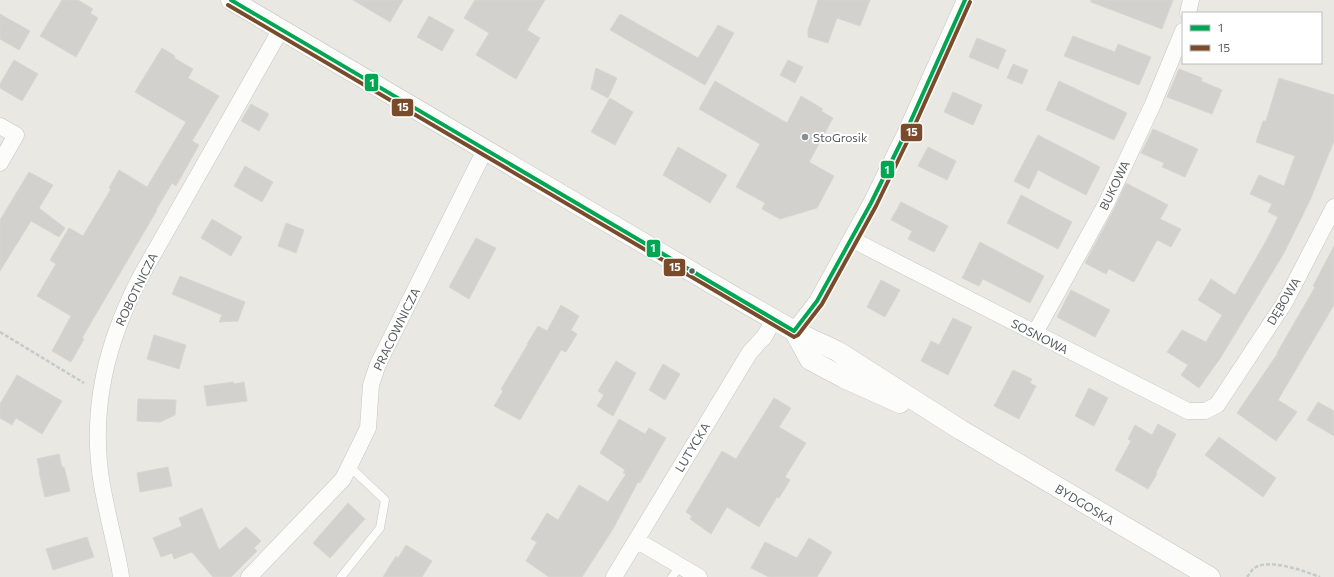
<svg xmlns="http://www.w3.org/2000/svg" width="1334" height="577" viewBox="0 0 1334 577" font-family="Commissioner,sans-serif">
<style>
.building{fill:#d2d1cd;stroke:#d8d6d1}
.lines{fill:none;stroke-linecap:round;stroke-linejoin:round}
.service-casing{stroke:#c5c5c3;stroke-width:9}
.minor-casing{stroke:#c5c5c3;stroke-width:17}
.tertiary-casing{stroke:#c5c5c3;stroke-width:21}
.path{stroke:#c5cbc8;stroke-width:2.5;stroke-dasharray:4 2;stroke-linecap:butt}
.service{stroke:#fcfcfb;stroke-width:8}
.minor{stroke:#fcfcfb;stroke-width:16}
.tertiary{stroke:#fcfcfb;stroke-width:20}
.bus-1-casing{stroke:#fff;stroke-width:7}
.bus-2-casing{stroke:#fff;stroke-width:7}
.bus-1{stroke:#00a651;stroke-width:4}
.bus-2{stroke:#7a4b2a;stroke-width:4}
.poi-dot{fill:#8b8d8e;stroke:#fff;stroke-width:1.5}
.bus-dot{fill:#585c61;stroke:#fff;stroke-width:1.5}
.labels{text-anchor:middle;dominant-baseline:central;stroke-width:4;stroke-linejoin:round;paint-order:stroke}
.poi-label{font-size:12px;fill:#585c61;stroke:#fff;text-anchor:start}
.street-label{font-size:12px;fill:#585c61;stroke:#fff}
.line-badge{stroke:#fff;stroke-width:1.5}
.badge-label{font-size:11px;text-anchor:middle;font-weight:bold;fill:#fff}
</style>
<rect width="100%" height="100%" fill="#e9e8e2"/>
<path class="building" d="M62 0H78L93 9 90 13 98 18 76 57 40 36Z
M353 0H403L390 22Z
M475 0H545L527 30 540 38 516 79 476 55 489 33 464 18Z
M818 0H870L860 26 837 18 828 43 808 37V30Z
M1091 0H1173L1162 29 1091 2Z
M0 14 30 31 19 50 0 39Z
M620 14 698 58 718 25 734 33 705 85 610 30Z
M429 16 454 30 442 51 417 37Z
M1073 36 1115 52 1118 44 1151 57 1139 85 1064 56Z
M977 38 1006 50 998 69 969 57Z
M162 48 175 56 174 58 193 69 188 78 219 96 192 141 199 145 176 186 172 183 156 210H157L82 338 84 339 71 362 52 351 71 316 37 296 56 264 50 260 69 228 83 236 111 189 109 188 119 170 147 187 186 122 135 92Z
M14 60 38 74 22 101 0 88V84Z
M788 60 803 67 795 83 780 75Z
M1013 64 1028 70 1022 84 1007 78Z
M596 68 617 78 608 98 591 89Z
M1179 69 1202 78 1201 81 1222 90 1212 114 1167 97Z
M1279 78 1334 95V141L1311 198 1284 253 1221 357 1199 388 1181 375 1188 365 1167 352 1182 330 1206 342 1222 315 1198 300 1211 279 1235 295 1266 241 1278 217 1268 212 1272 204 1250 194 1259 175 1284 186 1295 156 1256 142 1263 121H1266Z
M715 81 787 123 801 96 823 109 821 111 833 118 809 162 834 176 817 208 780 219 762 209 765 203 736 187 760 144 699 109Z
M1059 81 1127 113 1114 140 1046 110Z
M953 92 982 105 973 125 944 112Z
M610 98 633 112 615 145 591 132Z
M251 104 269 114 259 131 241 121Z
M1153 129 1198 149 1185 177 1162 167 1164 163 1141 153Z
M1038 135 1100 167 1086 195 1038 170 1029 189 1014 181Z
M678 147 727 175 710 203 663 175Z
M928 147 956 161 947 180 918 166Z
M245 166 273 182 262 202 234 186Z
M29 172 53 185 39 208 65 228 59 237 31 221 0 271V220Z
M1126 183 1168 205 1160 219 1181 229 1171 247 1157 240 1134 282 1109 269 1106 274 1085 263 1114 209Z
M1021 195 1072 222 1058 249 1007 223Z
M901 202 948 226 934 252 908 239 912 231 891 220Z
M212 219 242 237 231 256 201 238Z
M286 223 304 230 296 253 278 246Z
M476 238 496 248 469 299 449 287Z
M980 242 1044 276 1030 303 983 279 979 286 962 278Z
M1334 246V305L1278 400 1297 412 1276 441 1237 413 1278 353H1277L1315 287 1313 286Z
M180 276 245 302 238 321 219 322 222 315 172 294Z
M881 280 900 290 885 317 867 307Z
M1071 290 1110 310 1095 337 1057 317Z
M561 305 579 316 571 330 577 334 566 352 561 350 520 420 494 406 503 391 501 389 528 344H527L538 326 547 331Z
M953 318 972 327 948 375 921 361 931 341 939 345Z
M154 335 186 345 179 369 147 359Z
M616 361 636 373 613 416 597 406 604 395 598 391Z
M663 364 680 374 665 400 649 390Z
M1013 370 1032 379 1030 383 1036 386 1019 419 994 406Z
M17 375 62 401 42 434 16 418 12 425 0 418V404Z
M233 382 234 384 244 382 247 401 207 406 204 386Z
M1089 388 1108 398 1094 426 1075 416Z
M774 398 791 408 779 427 806 443 785 477 790 480 779 498 777 497 759 527 727 507 711 534 690 519 692 516 686 512 722 451 736 459Z
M138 399 176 400 175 415 160 422 137 421Z
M1318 402 1334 411V436L1307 420Z
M619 419 645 434 649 428 666 438 640 483 638 482 613 529 582 577H549L526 561 537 542 531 539 547 513 558 520 579 485 608 502 626 474 623 473 625 470 600 453Z
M1158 424 1176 434 1156 473 1157 474 1148 489 1115 470 1131 441 1128 439 1135 425 1152 435Z
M1219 437 1276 478 1263 497 1205 455Z
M59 454 62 467H64L70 491 45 497 39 472H40L37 459Z
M168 467 172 486 140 492 137 473Z
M348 503 365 519 330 558 313 543Z
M202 508 219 550 246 527 261 541 254 548 257 551 231 577H213L192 552 174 559 172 553 161 557 153 538 182 526 179 518Z
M87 537 94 557 53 570 46 549Z
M809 538 832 552 817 577H769L751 568 765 542 797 558Z
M406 545 432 561 422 577H383L396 556 398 558Z"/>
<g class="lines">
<g class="service-casing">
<path id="service" d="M341 577 380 528 385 500 349 466
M672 577 680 566"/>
</g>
<g class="minor-casing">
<path id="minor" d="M1188 13 1191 0
M0 126 16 135 0 163
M851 239 1188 411H1205L1217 405 1285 302 1334 207
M794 331 817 301 871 203 904 136 965 0
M1035 333 1106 204 1153 104 1183 31
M636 540 699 577
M121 577C120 568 118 559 116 550 111 528 106 507 102 485 89 409 107 340 142 274L281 29
M249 577 343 479 368 428 371 385 378 364 485 150
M614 577 750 352 764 337 774 320"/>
</g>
<g class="tertiary-casing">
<path id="tertiary" d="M231 0 733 296 794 331 837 351 961 430 1210 577
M794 331 810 360 844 378 900 403"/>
</g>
<path class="path" d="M0 332 84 383
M1247 577C1249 575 1251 571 1253 569 1267 557 1304 571 1320 577"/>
<use href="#service" class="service"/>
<use href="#minor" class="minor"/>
<use href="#tertiary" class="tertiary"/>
<g class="bus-1-casing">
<path id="bus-1" d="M231 0 794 331
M794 331 817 301 871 203 904 136 965 0"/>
</g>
<g class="bus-2-casing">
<path id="bus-2" d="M228 5 794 337 798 335 822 304 876 206 909 138 970 2"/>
</g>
<use href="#bus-1" class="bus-1"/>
<use href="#bus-2" class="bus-2"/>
</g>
<circle class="poi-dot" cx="805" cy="137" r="4"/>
<circle class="bus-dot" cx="692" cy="271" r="3.5"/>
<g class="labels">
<g class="poi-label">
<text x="813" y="137">StoGrosik</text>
</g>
<g class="street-label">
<text transform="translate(1114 185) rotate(-64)">BUKOWA</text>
<text transform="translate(136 289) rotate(-64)">ROBOTNICZA</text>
<text transform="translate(1283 301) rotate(-59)">DĘBOWA</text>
<text transform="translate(396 329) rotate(-64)">PRACOWNICZA</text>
<text transform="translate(1040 336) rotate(27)">SOSNOWA</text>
<text transform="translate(692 447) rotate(-59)">LUTYCKA</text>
<text transform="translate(1085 504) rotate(31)">BYDGOSKA</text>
</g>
</g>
<g class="line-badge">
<rect x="364" y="73" width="15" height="19" rx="4" fill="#00a651"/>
<rect x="391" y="98" width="23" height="19" rx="4" fill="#7a4b2a"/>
<rect x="900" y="123" width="23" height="19" rx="4" fill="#7a4b2a"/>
<rect x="880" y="160" width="15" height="19" rx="4" fill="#00a651"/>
<rect x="646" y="239" width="15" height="19" rx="4" fill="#00a651"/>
<rect x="663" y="258" width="23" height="19" rx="4" fill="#7a4b2a"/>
</g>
<g class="badge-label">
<text x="372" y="87">1</text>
<text x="403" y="111">15</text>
<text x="912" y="136">15</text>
<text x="887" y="174">1</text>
<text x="653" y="252">1</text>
<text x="675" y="271">15</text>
</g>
<rect x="1182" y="12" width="140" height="52" fill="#ffffff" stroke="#bcbec0"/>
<rect x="1190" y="25" width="20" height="6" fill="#00a651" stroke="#bcbec0"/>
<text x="1218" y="32" font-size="12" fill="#585c61">1</text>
<rect x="1190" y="45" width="20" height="6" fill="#7a4b2a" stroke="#bcbec0"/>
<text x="1218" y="52" font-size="12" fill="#585c61">15</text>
</svg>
